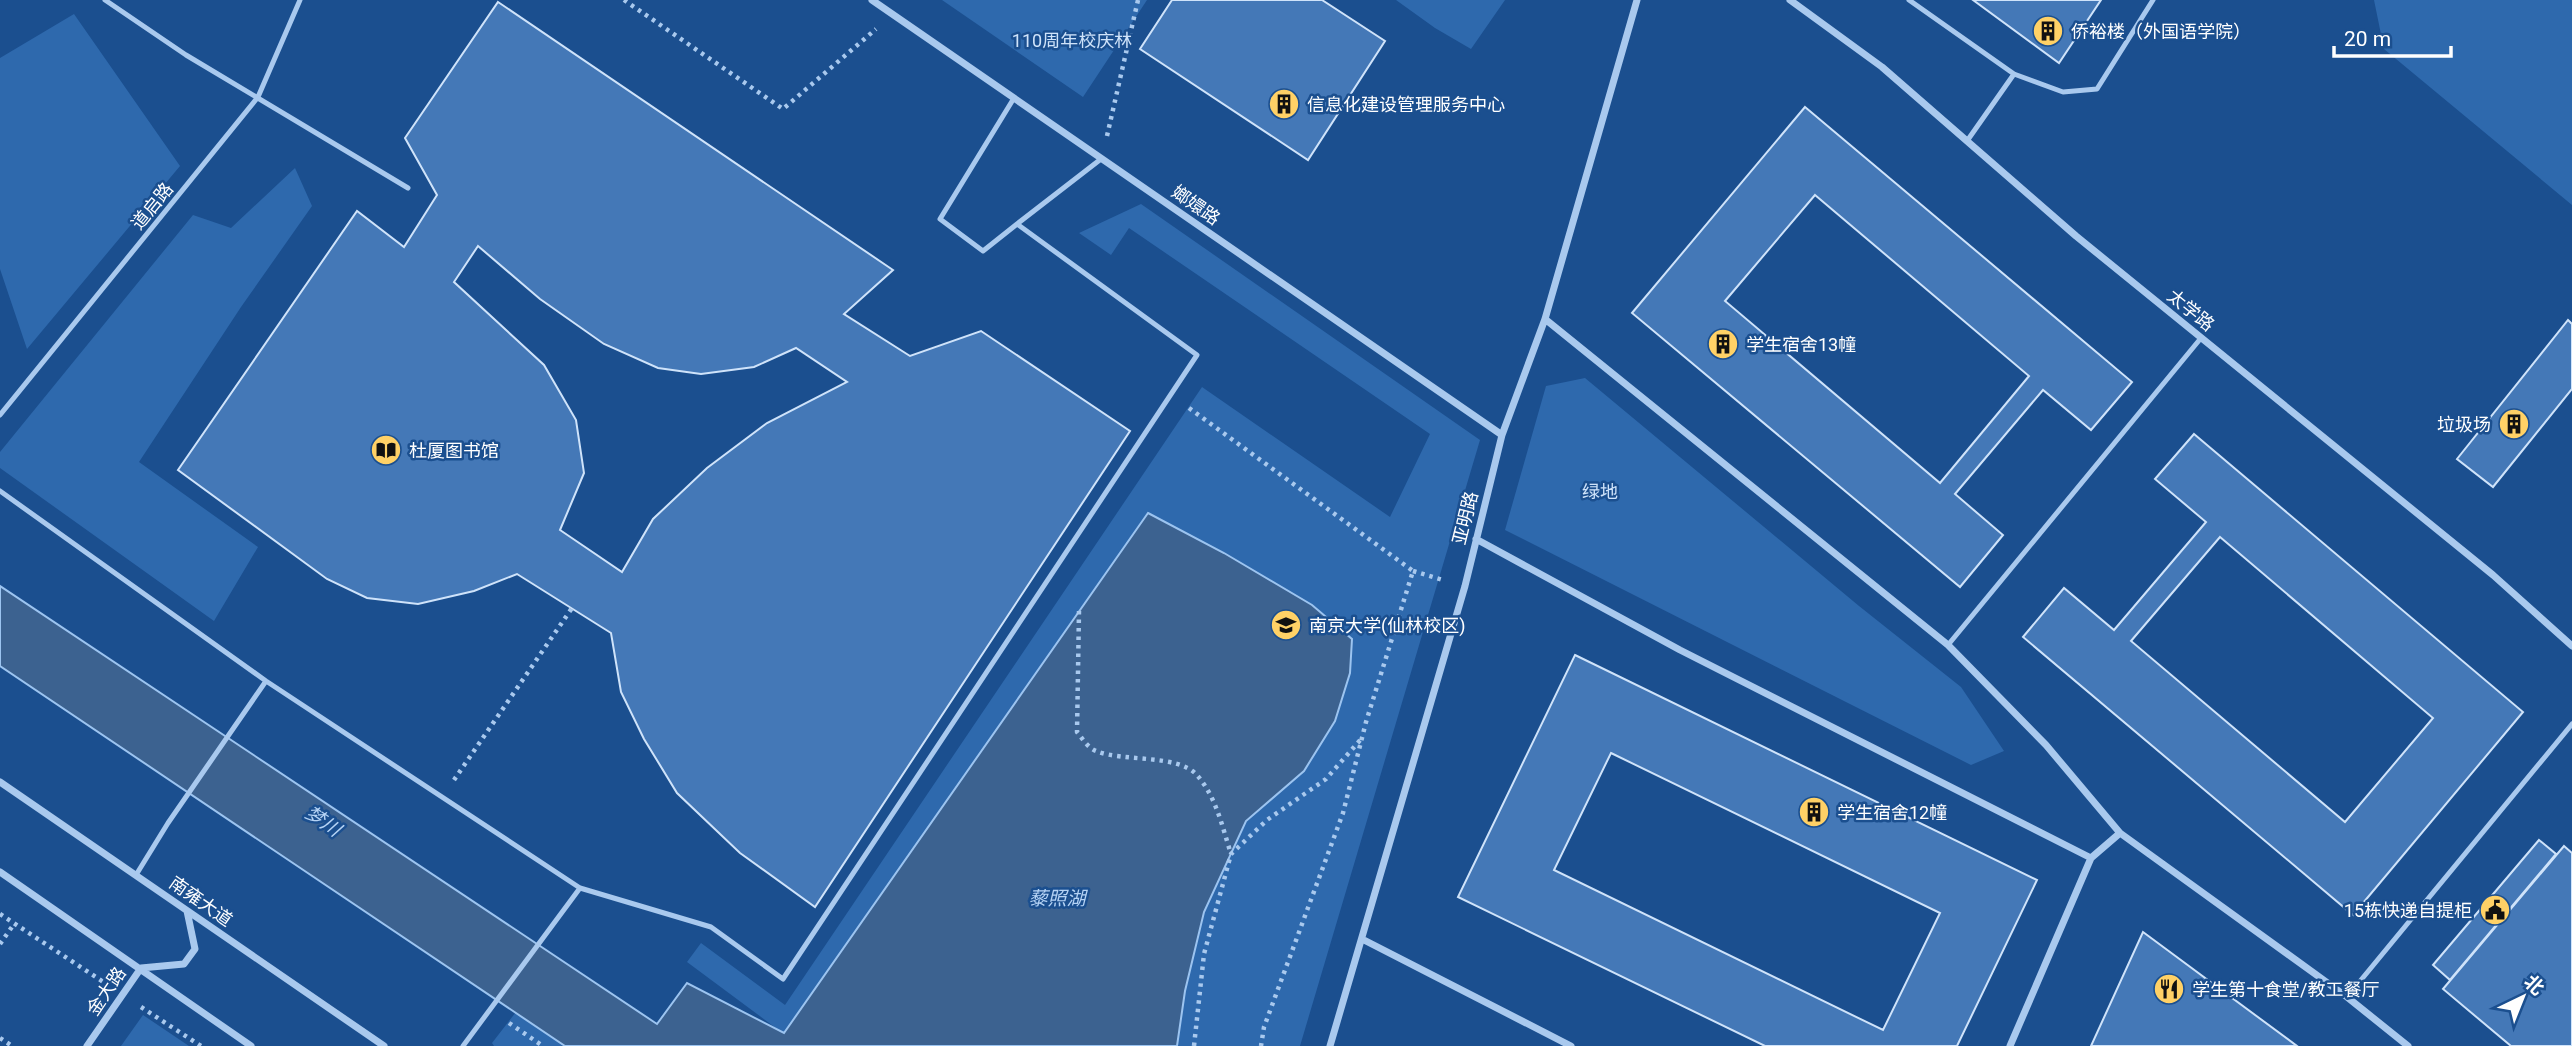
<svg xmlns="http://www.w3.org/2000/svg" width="2572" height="1046" viewBox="0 0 2572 1046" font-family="Roboto,'Noto Sans SC',sans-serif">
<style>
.green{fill:#2e69ad}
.water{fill:#3c6290;stroke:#9cc4f0;stroke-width:2}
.building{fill:#4478b7;stroke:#cfe3fa;stroke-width:2;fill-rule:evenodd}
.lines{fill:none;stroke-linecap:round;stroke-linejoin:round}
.path{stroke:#a9c9ee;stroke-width:4.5;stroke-dasharray:3.5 5;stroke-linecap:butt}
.lane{stroke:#a9c9ee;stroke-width:5}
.street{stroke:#a9c9ee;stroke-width:7}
.labels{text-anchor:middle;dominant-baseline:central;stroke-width:5;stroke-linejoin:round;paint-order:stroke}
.poi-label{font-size:18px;fill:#fff;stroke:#1b4f8f;text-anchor:start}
.park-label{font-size:18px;fill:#cfe3fa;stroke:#1b4f8f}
.street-label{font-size:18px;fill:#fff;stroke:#1b4f8f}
.water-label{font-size:19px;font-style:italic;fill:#b5d3f5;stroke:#1b4f8f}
</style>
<rect width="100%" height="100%" fill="#1b4f8f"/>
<path class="green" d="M942 0H1147L1083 97Z
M1396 0H1505L1471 49 1435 28Z
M2374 0H2572V205L2384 49Z
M74 14 180 166 27 349 0 269V58Z
M295 168 312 206 241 307 139 462 258 547 214 621 0 468V452L193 215 231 228Z
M1141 204 1480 440 1300 1046H1177L1185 991 1204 912 1246 821 1304 771 1352 639 1312 605 1224 553 1148 513 784 1034 687 962 701 943 785 1005 1202 387 1390 517 1430 434 1129 228 1111 255 1079 233Z
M1585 378 1859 606 1961 687 2004 751 1971 765 1505 530 1546 386Z
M516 1012 565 1046H494L492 1043Z
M143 1015 189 1046H121Z"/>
<path class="water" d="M1148 513 1224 553 1312 605 1352 639 1350 673 1335 721 1304 771 1246 821 1204 912 1185 991 1177 1046H565L0 666V586L657 1024 687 983 784 1033Z"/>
<path class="building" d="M1172 0H1322L1385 41 1308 160 1140 49Z
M1973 0H2101L2059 63Z
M498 2 893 270 844 314 910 356 981 331 1130 431 815 907 740 853 677 793 644 739 621 692 611 633 517 574 474 591 418 604 367 598 327 579 178 470 357 211 404 247 437 195 405 138ZM478 246 540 299 604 344 658 368 701 374 754 367 796 348 847 382 767 423 707 468 653 519 622 572 560 530 584 473 576 420 544 365 454 282Z
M1805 107 2132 382 2091 430 2043 390 1955 494 2003 535 1960 587 1632 313ZM1815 195 2029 376 1940 483 1725 301Z
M2568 320 2572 324V389L2493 487 2457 459Z
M2194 434 2523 712 2353 915 2023 637 2064 588 2114 630 2206 522 2155 479ZM2220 537 2433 718 2345 822 2131 641Z
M1575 655 2037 880 1957 1046H1765L1458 897ZM1611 753 1940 913 1883 1030 1554 870Z
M2539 840 2556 854 2450 980 2433 965Z
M2564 846 2572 853V1046H2511L2443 989Z
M2143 932 2297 1046H2091Z"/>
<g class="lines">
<path class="path" d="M624 0 783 109 876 29
M1107 136 1138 0
M1189 408 1413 571 1366 722 1343 813 1264 1027 1261 1046
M1413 571 1443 580
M1079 611 1077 732C1082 738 1088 748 1096 751 1123 762 1176 754 1196 774 1216 796 1222 826 1231 854
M454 780 572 608
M0 914 105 983
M0 944 14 924
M141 1007 201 1046
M509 1023 543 1046
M0 1038 12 1046
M1194 1046 1204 954 1231 854 1267 820 1326 779 1362 738"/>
<path class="lane" d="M105 0 186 55 408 188
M1909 0 2014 74 1967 141
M2014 74 2063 92 2097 89 2153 0
M1017 224 1101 159
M0 415 258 97 300 0
M0 491 266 681 580 888 711 927 783 979 1197 355 1017 224 983 251 940 219 1014 98
M1948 645 2201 338
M136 875 168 823 266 681
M2347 997 2572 724
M463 1046 580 888"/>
<path class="street" d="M872 0 1502 435
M1790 0 1882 67 2076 236 2493 575 2572 646
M1545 319 1948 645 2046 745 2120 833
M1476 539 1680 650 2091 858 2120 833 2347 997 2408 1046
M0 782 384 1046
M0 872 251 1046
M1362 939 1571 1046
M87 1046 141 968 184 964 195 949 187 911
M1330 1046 1465 586 1502 435 1545 319 1637 0
M2010 1046 2091 858"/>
</g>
<defs>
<g id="building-disc" transform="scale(1.575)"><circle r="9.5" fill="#ffd166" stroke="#1b4f8f"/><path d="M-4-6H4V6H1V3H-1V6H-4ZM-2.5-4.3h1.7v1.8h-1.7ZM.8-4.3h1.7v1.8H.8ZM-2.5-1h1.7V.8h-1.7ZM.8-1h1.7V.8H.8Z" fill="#111"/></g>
<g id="library-disc" transform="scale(1.575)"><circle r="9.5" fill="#ffd166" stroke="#1b4f8f"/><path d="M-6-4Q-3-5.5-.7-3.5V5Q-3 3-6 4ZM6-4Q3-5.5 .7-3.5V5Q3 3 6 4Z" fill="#111"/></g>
<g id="university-disc" transform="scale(1.575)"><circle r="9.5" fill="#ffd166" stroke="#1b4f8f"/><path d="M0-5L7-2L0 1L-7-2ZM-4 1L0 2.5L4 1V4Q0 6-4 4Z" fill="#111"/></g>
<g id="civic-disc" transform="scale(1.575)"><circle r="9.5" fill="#ffd166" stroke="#1b4f8f"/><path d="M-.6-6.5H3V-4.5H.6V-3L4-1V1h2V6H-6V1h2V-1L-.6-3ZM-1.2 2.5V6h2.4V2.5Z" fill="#111"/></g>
<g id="restaurant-disc" transform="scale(1.575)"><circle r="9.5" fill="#ffd166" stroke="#1b4f8f"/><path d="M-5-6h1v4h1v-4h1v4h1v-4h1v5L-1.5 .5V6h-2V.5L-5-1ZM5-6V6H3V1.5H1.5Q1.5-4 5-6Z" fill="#111"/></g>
</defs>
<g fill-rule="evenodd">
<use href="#building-disc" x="2048" y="31"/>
<use href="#building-disc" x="1284" y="104"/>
<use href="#building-disc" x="1723" y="344"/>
<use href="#building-disc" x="2514" y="424"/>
<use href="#library-disc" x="386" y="450"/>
<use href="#university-disc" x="1286" y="625"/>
<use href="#building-disc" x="1814" y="812"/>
<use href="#civic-disc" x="2495" y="910"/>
<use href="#restaurant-disc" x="2169" y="989"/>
</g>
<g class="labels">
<g class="poi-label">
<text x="2071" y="31">侨裕楼（外国语学院）</text>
<text x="1307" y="104">信息化建设管理服务中心</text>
<text x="1746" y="344">学生宿舍13幢</text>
<text x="2491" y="424" text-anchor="end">垃圾场</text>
<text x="409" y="450">杜厦图书馆</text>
<text x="1309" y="625">南京大学(仙林校区)</text>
<text x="1837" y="812">学生宿舍12幢</text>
<text x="2472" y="910" text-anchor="end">15栋快递自提柜</text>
<text x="2192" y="989">学生第十食堂/教工餐厅</text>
</g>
<g class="park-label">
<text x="1072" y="40">110周年校庆林</text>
<text x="1600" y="491">绿地</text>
</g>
<g class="street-label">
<text transform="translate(1196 205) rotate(35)">嫏嬛路</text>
<text transform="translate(152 206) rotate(-51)">道启路</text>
<text transform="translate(2191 310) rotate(39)">太学路</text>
<text transform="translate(1465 518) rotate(-76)">亚明路</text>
<text transform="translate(201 901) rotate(35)">南雍大道</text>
<text transform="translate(106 991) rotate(-56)">金大路</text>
</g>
<g class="water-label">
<text transform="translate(323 821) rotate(34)">梦川</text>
<text x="1057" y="898">藜照湖</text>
</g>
</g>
<g transform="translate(2523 997) rotate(43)" stroke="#1b4f8f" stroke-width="5" paint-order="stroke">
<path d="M0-5L12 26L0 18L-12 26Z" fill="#ffffff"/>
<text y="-10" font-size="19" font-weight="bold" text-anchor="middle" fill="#ffffff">北</text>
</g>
<path d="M2334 46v10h117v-10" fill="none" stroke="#ffffff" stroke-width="3.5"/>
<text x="2344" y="46" font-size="21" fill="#ffffff" stroke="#1b4f8f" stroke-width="5" paint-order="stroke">20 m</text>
</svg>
